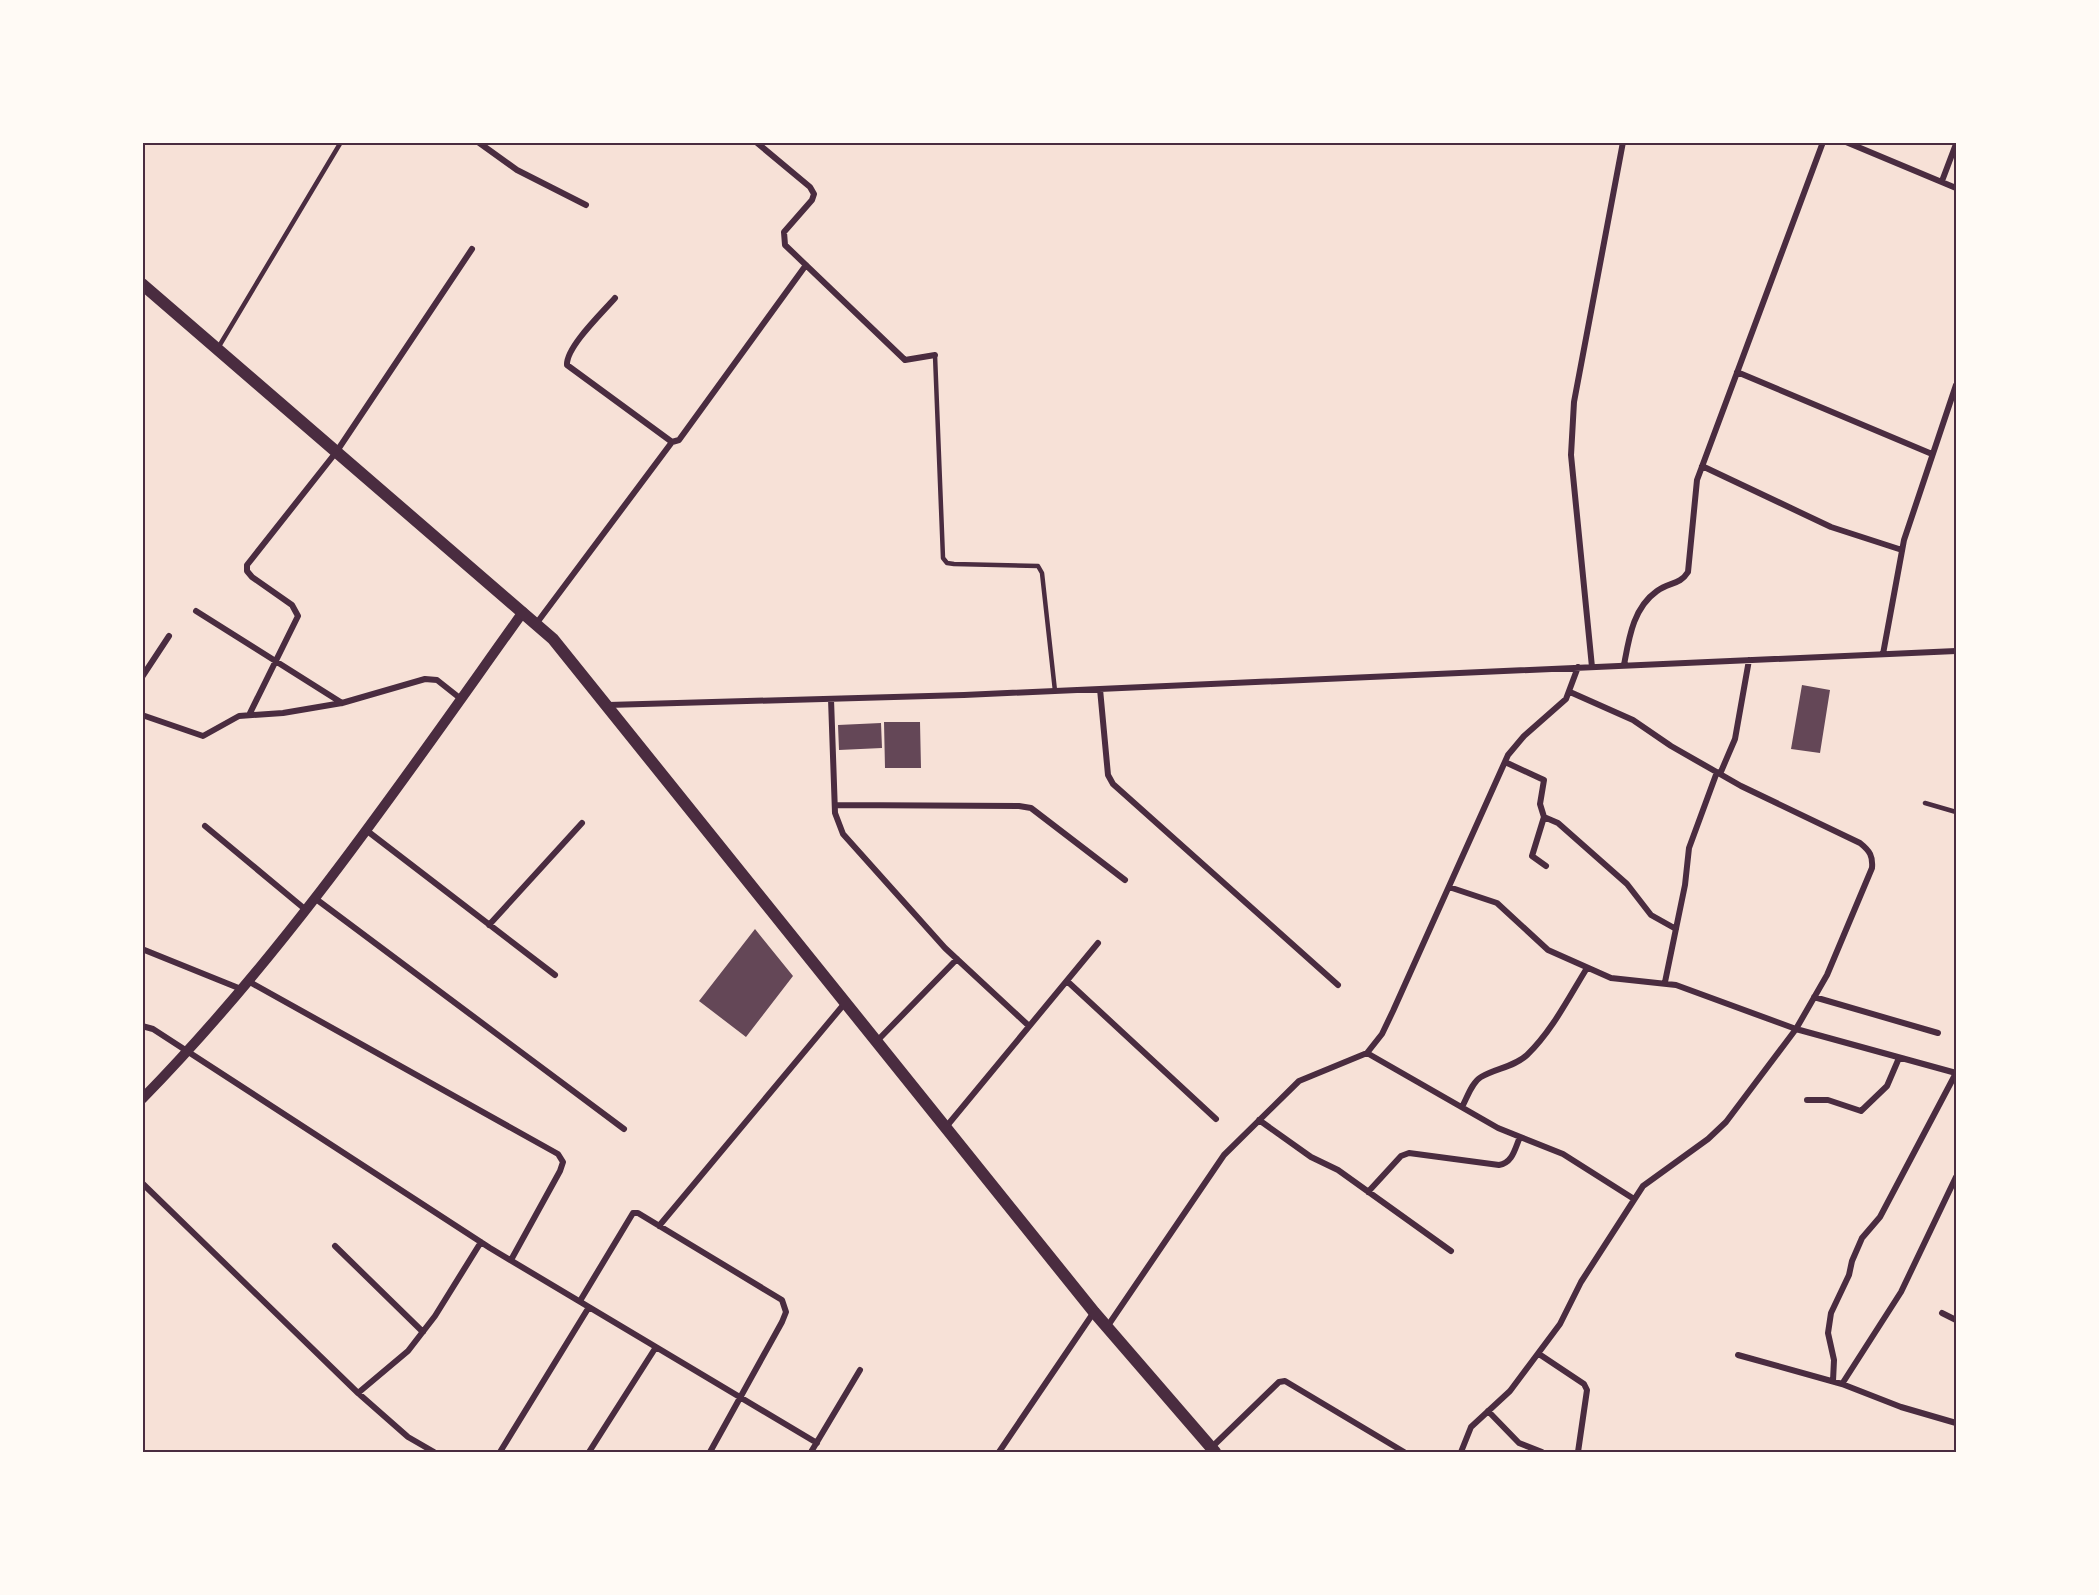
<svg xmlns="http://www.w3.org/2000/svg" width="2099" height="1595" viewBox="0 0 2099 1595" font-family="Rubik,sans-serif">
<style>
.building{fill:#644757}
.lines{fill:none;stroke-linecap:round;stroke-linejoin:round}
.service{stroke:#4a2c40;stroke-width:4.5}
.minor{stroke:#4a2c40;stroke-width:6}
.tertiary{stroke:#4a2c40;stroke-width:10}
.secondary{stroke:#4a2c40;stroke-width:12}
.neatline{fill:none;stroke:#4a2c40;stroke-width:2}
</style>
<rect width="100%" height="100%" fill="#f7e1d7"/>
<path class="building" d="M1802 685 1830 690 1820 753 1791 749Z
M884 722H920L921 768H885Z
M881 723 882 748 839 750 838 725Z
M755 929 793 976 746 1037 699 1001Z"/>
<g class="lines">
<path class="service" d="M218 348 341 142
M935 355 943 558 947 563 954 564 1038 566 1042 573 1055 691
M1925 803 1956 812"/>
<path class="minor" d="M478 142 517 170 586 205
M756 142 810 187 814 194 812 200 784 232 785 245 905 360 935 355
M1846 142 1956 188
M1942 181 1956 144
M615 298C603 312 566 347 567 365L672 442 679 440 806 265
M1737 372 1932 454
M1702 466 1831 527 1902 550
M196 611 342 703
M536 624 672 442
M1883 654 1904 540 1956 385
M1624 665C1629 638 1633 608 1657 591 1669 582 1680 585 1688 572L1697 480 1823 142
M1592 667 1571 455 1574 402 1623 142
M142 677 169 636
M1100 689 1108 775 1113 784 1338 985
M831 699 835 813 843 834 945 948 1029 1026
M608 705 964 695 1956 651
M250 713 298 616 292 605 252 577 247 571V565L337 451 472 249
M142 715 203 736 239 716 283 713 342 703 425 679 437 680 461 699
M1505 762 1544 780 1540 804 1544 817 1532 856 1546 866
M1720 774 1735 739 1749 660
M835 805 1019 806 1031 808 1125 880
M1544 817 1558 823 1627 884 1651 915 1676 929
M205 826 306 910
M366 830 555 975
M1449 887 1497 903 1548 950 1611 978 1676 985 1796 1029 1956 1073
M316 899 624 1129
M489 925 582 823
M142 949 241 989
M248 981 558 1154 563 1162 560 1171 511 1260
M1067 981 1216 1119
M1665 982 1685 885 1689 848 1717 772
M1814 997 1938 1033
M142 1026 153 1029 490 1248 817 1443
M877 1041 957 959
M1367 1053 1498 1128 1563 1154 1634 1199
M1807 1100H1828L1861 1111 1887 1086 1899 1058
M1462 1107C1467 1098 1472 1082 1481 1077 1496 1068 1514 1067 1527 1055 1552 1031 1569 997 1587 968
M1259 1120 1311 1157 1338 1170 1451 1251
M946 1127 1098 943
M142 1183 358 1393 408 1437 434 1452
M1368 1192 1401 1156 1409 1153 1499 1165C1513 1163 1515 1148 1520 1137
M659 1226 845 1003
M335 1246 423 1332
M580 1301 633 1213H638L782 1300 786 1312 782 1322 710 1452
M1942 1313 1956 1320
M1107 1327 1224 1155 1299 1081 1367 1053 1382 1034 1393 1011 1508 755 1524 736 1566 699 1578 667
M1539 1354 1584 1384 1587 1390 1578 1452
M1738 1355 1842 1384 1901 1407 1956 1423
M1833 1381 1834 1360 1828 1333 1831 1313 1849 1275 1852 1261 1862 1238 1880 1217 1956 1073
M1842 1384 1901 1292 1956 1177
M358 1393 408 1351 435 1316 481 1242
M1488 1411 1519 1443 1542 1452
M1211 1448 1279 1382 1285 1381 1404 1452
M500 1452 589 1307
M589 1452 656 1347
M811 1452 860 1370
M999 1452 1094 1312
M1461 1452 1471 1427 1510 1391 1560 1324 1581 1282 1643 1186 1708 1139 1726 1122 1796 1029 1827 975 1872 868C1873 856 1870 851 1860 843L1741 786 1671 746 1633 720 1570 692"/>
<path class="tertiary" d="M142 1099C287 951 403 780 523 612"/>
<path class="secondary" d="M142 284 553 639 1094 1312 1215 1452"/>
</g>
<rect width="2099" height="1595" fill="none" stroke="#fffaf5" stroke-width="288"/>
<rect x="144" y="144" width="1811" height="1307" class="neatline"/>
</svg>
